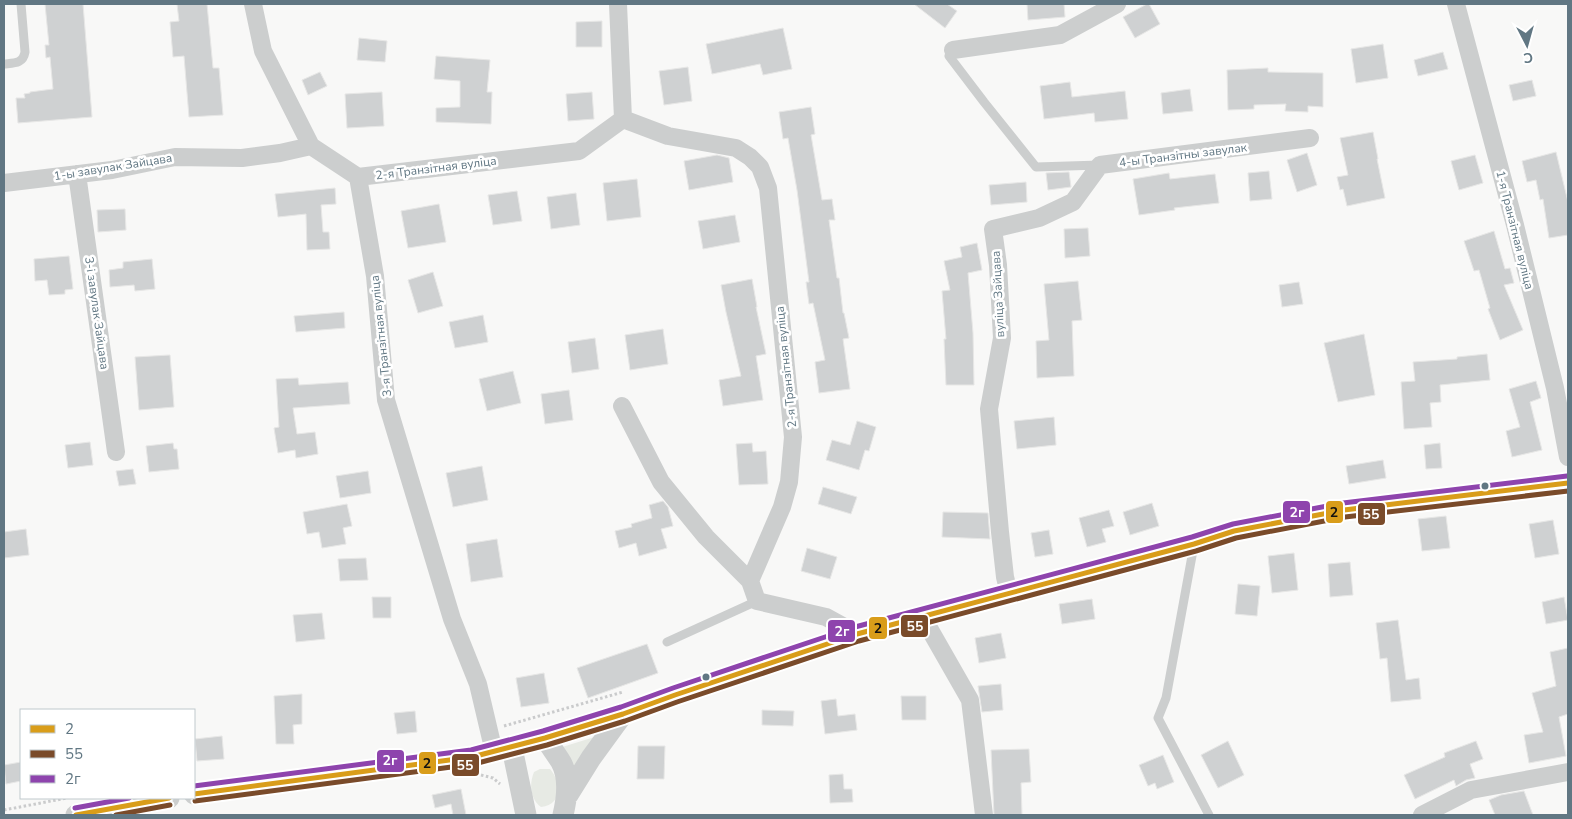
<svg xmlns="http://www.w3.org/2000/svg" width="1572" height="819" viewBox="0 0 1572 819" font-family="'Nunito Sans',sans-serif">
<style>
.green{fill:#e7eae4}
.building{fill:#cfd1d2;stroke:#e7e7e6}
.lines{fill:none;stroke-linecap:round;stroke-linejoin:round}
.path{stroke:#cacbcc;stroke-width:3;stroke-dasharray:2.5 2.5;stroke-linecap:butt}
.service{stroke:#cccece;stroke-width:9}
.minor{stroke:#cccece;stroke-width:18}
.tertiary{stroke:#cccece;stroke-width:21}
.bus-1-casing{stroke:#fff;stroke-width:9}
.bus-2-casing{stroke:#fff;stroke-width:9}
.bus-3-casing{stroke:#fff;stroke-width:9}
.bus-1{stroke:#d99d1a;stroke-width:5}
.bus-2{stroke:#7a4b2a;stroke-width:5}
.bus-3{stroke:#8e44ad;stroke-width:5}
.bus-dot{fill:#617783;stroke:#fff;stroke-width:2}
.labels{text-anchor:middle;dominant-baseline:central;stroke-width:5;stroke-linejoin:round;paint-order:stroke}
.street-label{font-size:12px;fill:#617783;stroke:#fff}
.line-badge{stroke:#fff;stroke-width:2}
.badge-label{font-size:14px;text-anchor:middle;font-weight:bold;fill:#fff}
.pale-badge-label{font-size:14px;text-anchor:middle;font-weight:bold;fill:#111}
</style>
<rect width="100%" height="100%" fill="#f8f8f7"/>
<path class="green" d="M601 735 575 774 559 748Z
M540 769H550C562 783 562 805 541 807 530 799 529 784 534 772Z"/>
<path class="building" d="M45 4H83L92 117 18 123 16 98H25L24 94 30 93V92L53 89 50 57 46 58 45 45H49Z
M177 4H207L213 68H219L223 115 189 117 184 56 173 57 170 22 179 21Z
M914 4H947L957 11 945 28Z
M1027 4H1064L1065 17 1028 20Z
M1147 4H1149L1160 24 1135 38 1123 17Z
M602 21V47H576V22Z
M783 28 792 69 763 75 760 64 712 74 706 44Z
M359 38 387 41 385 62 357 60Z
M1383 44 1388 78 1356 83 1351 49Z
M1443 52 1448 69 1418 76 1414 60Z
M436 56 490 60 487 92H492L491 124 436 122V108L460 107V81L434 79Z
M688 67 692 101 664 105 659 71Z
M1268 68V72L1323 73V107L1308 106V112L1285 111 1286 104 1254 105V109L1228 110 1227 70Z
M320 72 327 86 308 95 302 80Z
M1532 80 1536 96 1513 101 1509 85Z
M1070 82 1072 97 1125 91 1128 119 1095 122 1094 113 1044 119 1040 86Z
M1190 89 1193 111 1163 114 1161 93Z
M382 92 384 126 347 128 345 94Z
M592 92 594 119 568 121 566 94Z
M811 107 815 134 811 135 822 200 832 199 835 220H829L837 278H839L843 313H844L849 338 843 339 850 389 819 393 815 362 825 360 813 303 809 304 806 282H809L797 190 788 138 783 139 779 112Z
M1373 132 1378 159H1377L1385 198 1347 206 1343 189 1340 190 1337 177 1348 175 1340 138Z
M1556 152 1568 202V235L1549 238 1543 199 1540 200 1536 180 1527 182 1522 161Z
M1307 153 1317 185 1297 192 1287 160Z
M717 155 729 158 733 182 689 190 684 161Z
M1475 155 1483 183 1459 190 1451 161Z
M1269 171 1272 199 1250 201 1248 173Z
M1069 172 1071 187 1048 190 1046 173Z
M1169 173 1170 179 1215 174 1219 203 1174 208 1175 210 1139 215 1133 179Z
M637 179 641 217 607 221 603 183Z
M1026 182 1027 202 991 205 989 185Z
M335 188 336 204 321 205 323 232H329L330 249 307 250 306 214 278 217 275 194Z
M517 191 522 221 493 225 488 195Z
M576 193 580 225 551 229 547 197Z
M439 204 446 242 408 248 401 211Z
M125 209 126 230 98 232 97 210Z
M735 215 740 242 703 249 698 221Z
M1088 228 1090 256 1065 258 1064 229Z
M1494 231 1505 269 1510 268 1514 283 1504 285 1523 330 1500 340 1488 309 1490 308 1479 270 1474 271 1464 241Z
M977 243 982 270 968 273 973 333 974 385H946L944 339H946L942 291 950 290 944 261 962 257 960 247Z
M69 256 73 289 65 290V294L49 295 47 280 35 281 34 259Z
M152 259 155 289 135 291 134 285 110 287 109 270 123 268V262Z
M433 272 443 306 418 313 408 280Z
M752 279 757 307H756L766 354 756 356 763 400 723 406 719 380 741 376 726 312 721 285Z
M1078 281 1082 320 1072 321 1074 376 1037 378 1036 341 1049 340 1044 284Z
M1299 282 1303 304 1282 307 1279 285Z
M344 312 345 328 296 332 294 316Z
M483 315 488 342 455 348 449 322Z
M663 329 668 364 630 370 625 335Z
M1364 334 1375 395 1338 402 1324 343Z
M595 338 599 369 572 373 568 342Z
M1487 354 1490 380 1440 385 1441 402 1430 403 1432 427 1404 429 1401 382 1415 381 1413 362 1457 359V357Z
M170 355 174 407 139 410 135 357Z
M513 371 521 403 487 411 479 379Z
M298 378 299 385 348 382 350 404 293 408 297 434 315 432 318 454 296 458 295 450 278 453 274 428 279 427 276 379Z
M1536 381 1541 398 1530 402 1542 450 1512 457 1506 431 1520 427 1509 389Z
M569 390 573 420 545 424 541 394Z
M1054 417 1056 445 1017 449 1014 421Z
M857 421 876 427 869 451 865 450 859 470 826 460 832 440 850 445Z
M90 442 93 465 68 468 65 445Z
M173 443 174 449H177L179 469 149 472 146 446Z
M752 443 753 452 766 451 768 484 739 485 736 444Z
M1440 443 1442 468 1426 469 1424 445Z
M1383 460 1386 478 1349 484 1346 466Z
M482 466 488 500 453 507 446 473Z
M133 469 136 484 119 486 116 471Z
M368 471 371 493 340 498 336 476Z
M823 487 857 497 851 514 818 504Z
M663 501 668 507 673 526 661 529 667 548 639 556 636 543 619 548 615 531 632 527 631 524 652 518 649 505Z
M1152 503 1159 526 1130 535 1123 512Z
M347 504 352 526 343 528 346 544 322 548 319 532 307 534 303 512Z
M1109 510 1114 526 1102 529 1106 542 1087 547 1079 518Z
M943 512 988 513 990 539 942 537Z
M1446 516 1450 548 1422 551 1418 519Z
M1553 520 1559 554 1535 558 1529 524Z
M26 529 29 555 4 558V532Z
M1049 530 1053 554 1035 557 1031 533Z
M497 539 503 577 471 582 466 544Z
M807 548 837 557 830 579 801 571Z
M1294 553 1298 590 1272 593 1268 556Z
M366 558 368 580 340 581 338 559Z
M1350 562 1353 595 1330 597 1328 564Z
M1238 584 1260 586 1257 616 1235 614Z
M372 597H391V618H373Z
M1564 597 1568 620 1546 624 1542 602Z
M1092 599 1095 619 1062 624 1059 604Z
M322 613 325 639 296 642 293 615Z
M1398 620 1406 680 1419 678 1421 699 1391 702 1387 658 1380 659 1376 623Z
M1001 633 1006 658 979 663 975 638Z
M647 644 658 673 588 698 577 668Z
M1568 648V714L1559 717 1566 756 1529 763 1524 735 1543 732 1532 693 1556 686 1550 652Z
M544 673 549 703 521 707 516 678Z
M1001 684 1003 710 982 712 978 686Z
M302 694V724L293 725 294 744H276L274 696Z
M901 696H926V720H902Z
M836 699 838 716 855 714 857 730 825 734 821 701Z
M762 710 794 711 793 726 762 725Z
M415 711 417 732 397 734 394 713Z
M222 736 224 759 197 761 195 739Z
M1228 741 1244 775 1218 788 1201 755Z
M1476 741 1483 759 1470 764 1475 778 1466 780 1456 786 1454 780 1415 799 1404 775 1445 757 1444 753Z
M638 746H665L664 779H637Z
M1029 749 1031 782 1021 783 1022 815H994L991 750Z
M1163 755 1174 782 1157 789 1155 783 1148 786 1139 765Z
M21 762V781L6 784 4 765Z
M843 774 844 789H852L853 802 830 803 829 775Z
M461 789 466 815H453L451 804 435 808 432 795Z
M1524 791 1533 815H1495L1489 800 1501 795Z"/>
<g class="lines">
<path class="path" d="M504 726 623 692
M481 775 493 778 500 784
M4 810 67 798"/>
<path class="service" d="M953 50 949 56 984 102 1036 167 1100 165
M4 64C14 63 23 64 25 52L21 4
M1194 545 1166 698 1158 718 1209 815
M667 642 757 601"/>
<path class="minor" d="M253 4 263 51 311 146 358 177 375 276 386 400 452 619 478 684 494 752
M618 4 623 119
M1456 4 1515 225 1555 388 1568 457
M953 50 1060 35 1117 4
M77 174 116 452
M358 177 579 151 623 119 668 136 736 148 750 157 760 167 768 188 793 437 789 482 782 507 750 581 757 601 826 617 857 634
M4 183 112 170 175 157 242 158 280 153 311 146
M622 406 661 482 706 537 750 581
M1009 593 1005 577 1000 532 989 409 1002 338 998 265 993 229 1039 218 1073 202 1100 165 1310 138
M922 616 970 700 984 815
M1422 815 1471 790 1568 772"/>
<path class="tertiary" d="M545 738C550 746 556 754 561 762 570 778 567 798 563 815
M512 748 526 815
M194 794 472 757 545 738 623 714 675 695 857 634 1194 544 1234 531 1344 510 1568 483
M568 795 591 758 623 714
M76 815 169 798"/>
<g class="bus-1-casing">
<path id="bus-1" d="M194 794 472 757 545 738 623 714 675 695 857 634 1194 544 1234 531 1344 510 1568 483
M76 815 169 798"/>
</g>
<g class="bus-2-casing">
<path id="bus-2" d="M195 801 474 764 547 745 625 721 677 702 859 641 1196 551 1236 538 1345 517 1568 491
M116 815 170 805"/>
</g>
<g class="bus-3-casing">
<path id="bus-3" d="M194 786 471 750 543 731 621 707 673 688 855 627 1192 537 1233 524 1343 503 1567 476
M75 808 129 798"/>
</g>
<use href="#bus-1" class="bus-1"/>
<use href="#bus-2" class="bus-2"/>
<use href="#bus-3" class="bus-3"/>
</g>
<g class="bus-dot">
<circle cx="1485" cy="486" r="4.5"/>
<circle cx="706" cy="677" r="4.5"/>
</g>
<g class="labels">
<g class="street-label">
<text transform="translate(1183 155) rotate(-7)">4-ы Транзітны завулак</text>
<text transform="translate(113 167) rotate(-9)">1-ы завулак Зайцава</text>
<text transform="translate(436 168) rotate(-7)">2-я Транзітная вуліца</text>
<text transform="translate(1515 230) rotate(76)">1-я Транзітная вуліца</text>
<text transform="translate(998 294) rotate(-93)">вуліца Зайцава</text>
<text transform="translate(97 313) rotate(82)">3-і завулак Зайцава</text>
<text transform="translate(381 336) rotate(-96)">3-я Транзітная вуліца</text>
<text transform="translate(786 367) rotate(-96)">2-я Транзітная вуліца</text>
</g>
</g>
<g class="line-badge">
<rect x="1282" y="500" width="29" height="24" rx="5" fill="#8e44ad"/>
<rect x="1325" y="500" width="19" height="24" rx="5" fill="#d99d1a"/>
<rect x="1357" y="502" width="29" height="24" rx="5" fill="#7a4b2a"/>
<rect x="900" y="614" width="29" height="24" rx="5" fill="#7a4b2a"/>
<rect x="868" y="616" width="20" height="24" rx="5" fill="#d99d1a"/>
<rect x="827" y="619" width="29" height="24" rx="5" fill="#8e44ad"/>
<rect x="376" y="749" width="29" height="24" rx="5" fill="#8e44ad"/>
<rect x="418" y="751" width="19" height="24" rx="5" fill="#d99d1a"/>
<rect x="451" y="753" width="29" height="24" rx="5" fill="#7a4b2a"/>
</g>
<g class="badge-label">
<text x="1297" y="517">2г</text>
<text x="1371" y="519">55</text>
<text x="915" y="631">55</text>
<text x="842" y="636">2г</text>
<text x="390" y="765">2г</text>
<text x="465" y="770">55</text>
</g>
<g class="pale-badge-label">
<text x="1334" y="517">2</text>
<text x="878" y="633">2</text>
<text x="427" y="768">2</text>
</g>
<rect width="1572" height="819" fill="none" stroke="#617783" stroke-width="10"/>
<rect x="20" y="709" width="175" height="90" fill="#ffffff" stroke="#c0c9cd"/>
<rect x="30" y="725" width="25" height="8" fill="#d99d1a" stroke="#c0c9cd"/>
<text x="65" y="734" font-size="15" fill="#617783">2</text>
<rect x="30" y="750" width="25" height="8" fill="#7a4b2a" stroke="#c0c9cd"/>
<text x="65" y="759" font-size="15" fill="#617783">55</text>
<rect x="30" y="775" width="25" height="8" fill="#8e44ad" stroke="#c0c9cd"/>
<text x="65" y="784" font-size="15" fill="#617783">2г</text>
<g transform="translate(1527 45) rotate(174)" stroke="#ffffff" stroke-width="4" paint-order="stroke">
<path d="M0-4L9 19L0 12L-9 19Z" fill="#617783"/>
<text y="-8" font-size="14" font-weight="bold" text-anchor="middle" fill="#617783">С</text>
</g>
</svg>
